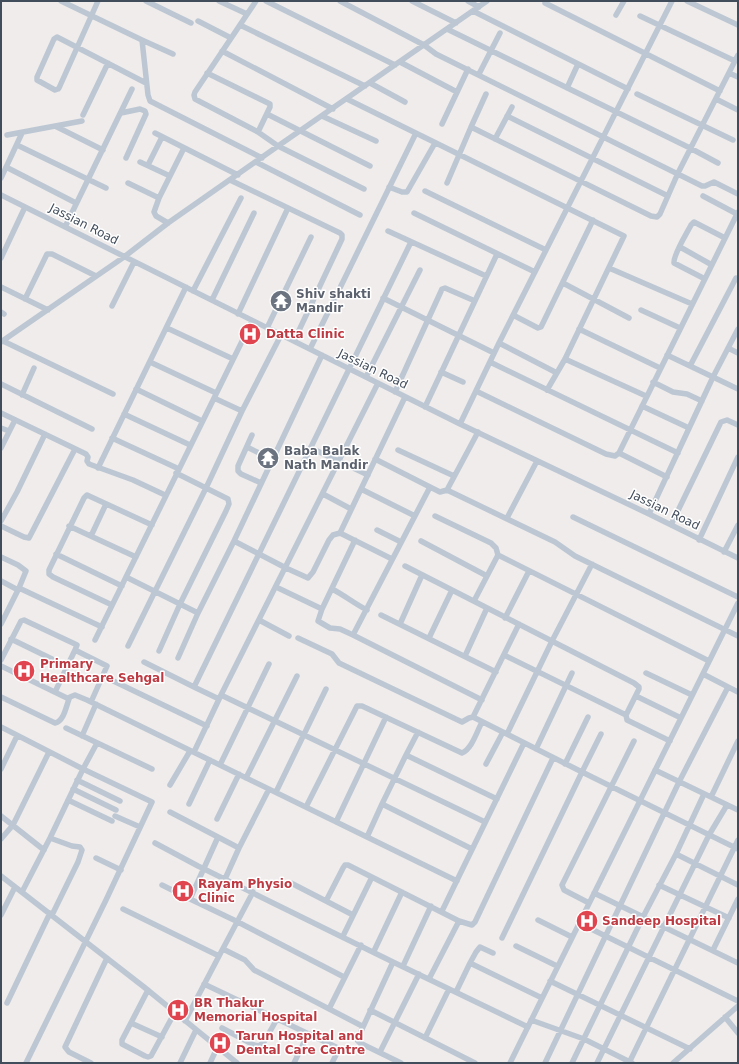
<svg xmlns="http://www.w3.org/2000/svg" width="739" height="1064" viewBox="0 0 739 1064" font-family="'DejaVu Sans',sans-serif">
<style>
.lines{fill:none;stroke-linecap:round;stroke-linejoin:round}
.minor{stroke:#bdc7d3;stroke-width:5.5}
.labels{text-anchor:middle;dominant-baseline:central;stroke-width:3;stroke-linejoin:round;paint-order:stroke}
.street-label{font-size:12px;fill:#424d5b;stroke:#fff}
.worship-label{font-size:12px;font-weight:bold;fill:#5b616d;stroke:#fff;text-anchor:start}
.health-label{font-size:12px;font-weight:bold;fill:#be3a42;stroke:#fff;text-anchor:start}
</style>
<rect width="100%" height="100%" fill="#efeceb"/>
<g class="lines">
<path class="minor" d="M61 1 142 40 148 95 150 101 262 158
M98 1 59 88 58 89 55 90 37 80V77L54 39 57 37 59 38C88 53 117 68 146 83
M146 1 191 23
M219 1 247 14
M256 1 195 92 194 95 195 99 258 132 278 146 364 189
M266 1 395 65
M340 1 424 45 436 54 702 186H705L714 182 738 194
M412 1 456 23
M468 1 479 7
M687 1 738 25
M545 3 720 91
M473 11 628 89
M616 15 624 1
M640 16 735 61
M198 21 231 38
M240 25 365 86
M447 29 690 148 718 163
M142 40 173 54
M222 51 333 109
M400 62 457 92
M207 73 270 104V107L258 132
M729 73 738 77
M479 74 500 33
M370 83 405 102
M567 88 578 64
M486 94 471 127 651 216 657 217 660 214 678 173 738 55
M637 94 733 140
M347 99 624 236 565 359 547 390
M716 99 738 110
M121 113 140 109 145 111 146 114 126 158
M267 114 370 166
M83 115 108 63
M322 116 376 141
M507 116 668 196
M442 124 468 69
M55 126 103 150
M155 133 238 175
M7 135 82 121
M495 139 512 107
M17 145 106 188
M140 162 170 176
M256 162 360 215
M148 165 162 137
M6 167 76 203
M1 178 22 133
M230 180 340 233 342 235V239L294 341
M128 183 159 198
M447 183 471 127
M389 187 402 192H407L435 143
M425 191 546 250
M1 195 460 424 649 514 738 558
M703 196 737 214
M414 213 535 272
M168 223 156 216 154 212 159 198 184 148
M65 227 132 89
M388 231 486 276
M680 247 712 265
M1 258 25 207
M609 268 692 304
M705 279 674 263C673 255 687 233 691 225L694 222 725 238
M563 283 629 318
M1 287 48 310
M193 291 241 198
M383 298 494 353
M25 299 47 254H52L96 276
M212 300 254 213
M112 306 134 262
M641 310 680 328
M1 312 4 314
M238 314 288 208
M513 315 538 328 541 327 593 220
M167 328 233 359
M267 328 311 237
M579 329 660 368
M3 341 113 394
M1 342 124 257 168 223 278 146 487 1
M499 343 557 373
M728 348 738 353
M310 349 416 133
M667 355 713 377 738 329
M565 359 646 396
M150 362 216 393
M490 362 678 453
M690 366 736 278
M441 372 463 382
M366 377 420 270
M653 382 673 392 687 394 702 401
M1 384 92 429
M136 389 202 421
M476 391 606 454 615 456 619 453 667 477
M395 392 442 289 445 288 475 301
M22 395 34 368
M214 398 242 411
M642 406 689 428
M425 407 497 254
M1 413 86 454 88 457 87 461 89 464 133 480 165 495
M124 414 190 445
M460 424 499 343 672 1
M1 428 9 431
M252 435 238 466V471L241 474 261 483
M112 438 179 469
M247 447 273 460
M1 448 15 420
M311 448 368 475
M398 450 454 476
M619 453 738 212
M375 459 430 487 353 635 482 700
M98 468 186 287
M430 487 440 492 447 490 478 432
M361 489 415 516
M447 490 555 542 575 556 738 636
M323 494 351 509
M649 514 713 377 738 389
M435 516 491 543 496 548 498 555
M573 517 738 597
M507 518 537 461
M1 521 17 492 45 434
M671 525 721 422 727 420 738 425
M1 526 24 537 29 538 75 449
M69 526 136 557
M377 530 401 542
M91 536 106 504
M699 540 738 457
M234 541 322 355
M421 541 487 576
M724 552 738 525
M56 554 122 586
M1 557 18 565 26 571 19 588 1 624
M392 559 340 533 405 397
M405 566 634 683 639 687V689L626 715 627 720 670 741
M126 577 252 321
M1 581 18 590
M276 587 322 609
M19 588 102 627
M332 589C344 595 355 604 367 610
M474 601 498 555 709 661
M112 605 53 577 49 574V570L84 498 87 495 152 525
M381 615 496 672
M505 618 529 571
M259 620 289 636
M400 624 422 575
M353 635 340 629 330 628 318 621 322 609 355 540
M298 638 332 654 339 663 462 722 469 718 473 717 582 772 601 734
M429 638 452 590
M11 639 52 659
M95 640 126 577 180 604 226 511 229 504 228 499 176 473
M128 646 206 488 242 411 281 335
M159 651 180 604 198 613
M504 655 626 715
M465 656 487 608
M178 658 198 613 234 541 286 568 308 578 313 572 329 540 333 535 340 533
M1 660 21 621 24 620 75 644 77 645 75 650
M144 662 194 687
M1 666 69 699C66 707 64 721 55 723L1 697
M646 673 692 695
M703 674 738 692
M103 676 207 726
M55 692 75 650 107 666 91 702
M221 695 485 822
M636 696 681 718
M69 699 70 697 75 695 87 700 367 837
M219 699 194 687 411 242
M473 717 519 624
M1 727 83 769 50 838 22 892
M66 728 152 769
M507 734 552 641 592 564
M82 736 96 704
M536 749 572 673
M194 752 221 695 378 383
M406 755 418 732
M486 764 503 732
M565 764 588 717
M220 765 269 664
M1 769 17 736
M655 770 738 810
M246 778 297 676
M77 780 120 801
M170 785 190 751
M73 789 116 810
M276 792 326 689
M704 794 676 854 738 885
M711 797 738 741
M68 800 112 821
M189 804 210 760
M382 804 406 755 497 799
M306 807 357 706H362L462 753C472 749 477 731 482 722
M170 812 239 848 225 879
M1 816 44 850
M115 816 140 827
M217 819 239 774
M336 822 386 717
M218 837 190 899 236 921 344 977
M50 838 72 846 80 847 82 850 78 862 52 915
M1 839 13 825 49 752
M155 843 198 866 393 962
M239 848 269 789
M96 858 121 870
M1 876 144 987 237 1063
M457 881 367 837 382 804 472 849
M291 883 326 901 343 868 345 865H348L459 921 472 925 475 922 553 758
M162 885 190 899
M659 885 729 918
M594 893 738 963
M326 901 353 915
M589 903 564 890 562 885 634 741
M123 909 219 956 253 892
M442 911 524 743
M1 915 15 887
M538 920 572 937
M579 923 738 1001
M343 936 372 877
M502 938 582 772 738 849
M516 946 557 966
M223 949 245 960 254 970 362 1026
M713 950 738 899
M374 951 402 892
M470 963 476 952 480 947 493 953
M403 966 431 906
M429 979 459 921
M550 981 690 1049
M204 984 336 1047 338 1051 332 1063
M148 990 122 1040V1044L145 1056 148 1057 151 1056 175 1012
M456 992 470 963 542 998
M7 1003 50 913
M329 1009 361 945
M370 1010 475 1063
M725 1017 738 1033
M531 1020 584 1039 632 1063
M185 1021 219 956
M131 1023 162 1037
M222 1028 254 1045 259 1046 264 1042 277 1019
M425 1038 449 989
M380 1052 419 974
M26 1063 106 900 152 802 83 769 97 743
M91 1063 69 1052 65 1047 107 958
M180 1063 196 1030
M210 1063 217 1048
M294 1063 308 1034
M401 1063 360 1043 357 1040 393 962 528 1027
M510 1063 738 603
M545 1063 679 782 728 687
M572 1063 643 917 676 854
M597 1063 709 835 727 805
M629 1063 738 840
M673 1063 738 1006"/>
</g>
<defs>
<g id="temple-disc" transform="scale(1.15)"><circle r="9.5" fill="#6b7280" stroke="#fff"/><path d="M0-6L5-2H3V0L6.5 2.5H4V6H1.5V3h-3V6H-4V2.5H-6.5L-3 0V-2H-5Z" fill="#fff"/></g>
<g id="hospital-disc" transform="scale(1.15)"><circle r="9.5" fill="#e0444e" stroke="#fff"/><path d="M-5-5h3v3.5h4V-5h3V5h-3V1.5h-4V5h-3Z" fill="#fff"/></g>
</defs>
<g fill-rule="evenodd">
<use href="#temple-disc" x="281" y="301"/>
<use href="#hospital-disc" x="250" y="334"/>
<use href="#temple-disc" x="268" y="458"/>
<use href="#hospital-disc" x="24" y="671"/>
<use href="#hospital-disc" x="183" y="891"/>
<use href="#hospital-disc" x="587" y="921"/>
<use href="#hospital-disc" x="178" y="1010"/>
<use href="#hospital-disc" x="220" y="1043"/>
</g>
<g class="labels">
<g class="street-label">
<text transform="translate(84 224) rotate(27)">Jassian Road</text>
<text transform="translate(373 369) rotate(26)">Jassian Road</text>
<text transform="translate(665 510) rotate(26)">Jassian Road</text>
</g>
<g class="worship-label">
<text x="296" y="294">Shiv shakti<tspan x="296" dy="14">Mandir</tspan></text>
<text x="284" y="451">Baba Balak<tspan x="284" dy="14">Nath Mandir</tspan></text>
</g>
<g class="health-label">
<text x="266" y="334">Datta Clinic</text>
<text x="40" y="664">Primary<tspan x="40" dy="14">Healthcare Sehgal</tspan></text>
<text x="198" y="884">Rayam Physio<tspan x="198" dy="14">Clinic</tspan></text>
<text x="602" y="921">Sandeep Hospital</text>
<text x="194" y="1003">BR Thakur<tspan x="194" dy="14">Memorial Hospital</tspan></text>
<text x="236" y="1036">Tarun Hospital and<tspan x="236" dy="14">Dental Care Centre</tspan></text>
</g>
</g>
<rect width="739" height="1064" fill="none" stroke="#424d5b" stroke-width="4"/>
</svg>
